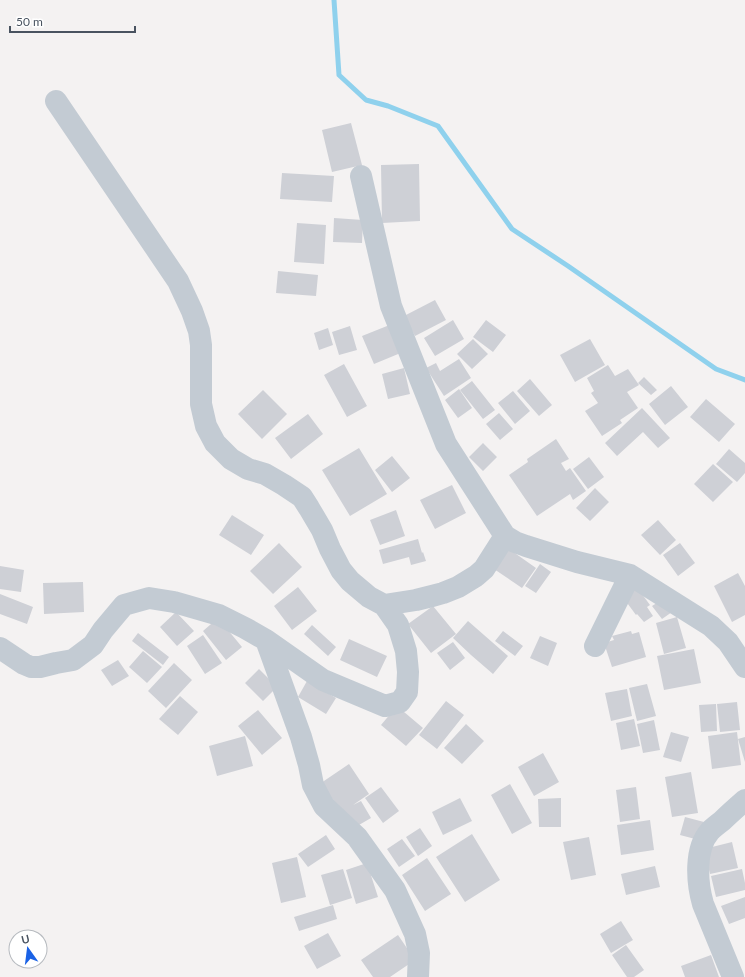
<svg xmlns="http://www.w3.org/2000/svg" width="745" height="977" viewBox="0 0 745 977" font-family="Lato,sans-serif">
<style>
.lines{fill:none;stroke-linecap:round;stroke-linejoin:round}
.stream{stroke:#8fd1ed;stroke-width:5}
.building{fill:#ced0d6}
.minor{stroke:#c3cbd3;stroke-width:22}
</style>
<rect width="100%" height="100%" fill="#f4f2f2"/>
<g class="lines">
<path class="stream" d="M334 0 339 75 366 100 388 106 438 126 512 229 568 266 716 369 745 380"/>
</g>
<path class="building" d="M351 123 362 165 332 172 322 130Z
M419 164 420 221 382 223 381 165Z
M282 173 334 176 332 202 280 199Z
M334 218 363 220 362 243 333 242Z
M297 223 326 225 324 264 294 262Z
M278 271 318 275 316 296 276 293Z
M435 300 446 320 415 336 404 316Z
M453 320 464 339 435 356 424 338Z
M486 320 506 335 493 352 473 337Z
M392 324 403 352 374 364 362 336Z
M350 326 357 350 339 355 332 332Z
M328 328 333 345 319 350 314 333Z
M473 339 488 354 472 369 457 354Z
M590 339 605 365 575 382 560 355Z
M459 359 471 378 444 396 426 368 436 363 440 371Z
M344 364 367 406 347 417 324 375Z
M608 365 615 376 628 369 639 385 627 392 638 408 620 420 622 423 602 436 585 411 598 403 591 393 594 391 587 378Z
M404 368 410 394 388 399 382 374Z
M644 377 657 390 651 395 638 383Z
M530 379 552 405 539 416 517 391Z
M472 381 495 410 483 419 460 390Z
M671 386 688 407 665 425 649 404Z
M459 389 472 408 458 418 445 400Z
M263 390 287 414 262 439 238 414Z
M513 391 530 411 515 424 498 403Z
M706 399 735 424 719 442 690 417Z
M642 408 670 438 658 448 643 432 617 456 605 443Z
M499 413 513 429 500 440 486 424Z
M308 414 323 434 291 459 275 438Z
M556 439 569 459 561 463 566 471 570 468 586 491 573 500 570 494 537 516 509 475 528 462 527 459Z
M483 443 497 457 483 471 469 457Z
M359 448 387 494 350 516 322 470Z
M729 449 745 463V473L737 482 716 464Z
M392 456 410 478 392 492 375 470Z
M589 457 604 477 588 489 573 469Z
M713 464 733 482 713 502 694 484Z
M452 485 466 513 435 529 420 500Z
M595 488 609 502 590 521 576 508Z
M396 510 405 536 380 545 370 520Z
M232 515 264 535 251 555 219 535Z
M658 520 676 540 660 555 641 535Z
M418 539 422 553 423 552 426 561 411 565 409 557 383 564 379 550Z
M279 543 302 567 273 594 250 571Z
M680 543 695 563 678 576 663 555Z
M505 546 536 568 522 588 491 567Z
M540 564 551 572 536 593 525 586Z
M0 566 24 570 21 592 0 589Z
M738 573 745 586V615L732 622 714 586Z
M83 582 84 612 44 614 43 583Z
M636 586 650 605 647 607 653 616 644 622 637 614 636 615 622 596Z
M298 587 317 611 292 630 274 606Z
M0 594 33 607 27 624 0 614Z
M663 599 672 612 662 619 652 606Z
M433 606 456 634 431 653 408 624Z
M176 612 194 631 177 646 160 627Z
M677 617 686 648 664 654 656 623Z
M218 618 242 647 226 660 203 631Z
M468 621 508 656 493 674 471 655 474 651 471 655 453 638Z
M312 625 336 647 328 656 304 634Z
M503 631 523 646 515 656 495 641Z
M631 631 632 634 639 632 646 657 612 667 604 643 614 640 612 636Z
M138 633 169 657 163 665 132 641Z
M203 635 222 663 205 674 187 646Z
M540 636 557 643 548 666 530 658Z
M349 639 387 656 377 677 340 660Z
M453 642 465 658 450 670 437 653Z
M694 649 701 683 664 690 657 656Z
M143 651 162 667 147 683 129 667Z
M118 660 129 676 112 686 101 670Z
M174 663 192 680 166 708 148 691Z
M259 669 277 687 263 701 245 683Z
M307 681 336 698 326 714 298 697Z
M647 684 656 716 637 721 629 688Z
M627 689 632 716 611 721 605 693Z
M180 696 198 712 178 735 159 719Z
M446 701 464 715 437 749 419 735Z
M737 702 740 730 720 732 717 704Z
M716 704 717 731 701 732 699 705Z
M397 706 423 728 406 746 381 725Z
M258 710 282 738 262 755 238 726Z
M634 719 640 746 621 750 616 723Z
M654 720 660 750 643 753 637 724Z
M466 724 484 741 462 764 444 748Z
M671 732 689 737 681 762 663 757Z
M737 732 741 765 712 769 708 736Z
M245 736 253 766 217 776 209 746Z
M745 737V762L738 739Z
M543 753 559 782 534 796 518 767Z
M349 764 369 794 353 805 361 801 371 818 352 829 321 783Z
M691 772 698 813 672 817 665 777Z
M510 784 532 823 512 834 491 795Z
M381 787 399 811 383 823 365 798Z
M636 787 640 819 620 822 616 790Z
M460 798 472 821 443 835 432 812Z
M561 798V827H539L538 799Z
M685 817 704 822 699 840 680 835Z
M650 820 654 850 621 855 617 825Z
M420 828 432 846 418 856 406 837Z
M472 834 500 880 465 902 436 857Z
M326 835 335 849 308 867 298 854Z
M589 837 596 875 571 880 563 842Z
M402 839 415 856 399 867 387 849Z
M732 842 738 868 710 874 704 849Z
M297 857 306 897 281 903 272 863Z
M427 858 451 894 425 911 402 875Z
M367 863 378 897 356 904 346 870Z
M655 866 660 887 626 895 621 874Z
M343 869 352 898 330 905 321 875Z
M742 869 745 883V890L716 897 711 876Z
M745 897V918L729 924 721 906Z
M333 905 337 919 299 931 294 917Z
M621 921 633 940 611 953 600 934Z
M328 933 341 956 317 969 304 946Z
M398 935 415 960 390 977H373L361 960Z
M626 945 644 970 634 977H627L612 955Z
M711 955 719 977H685L681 966Z"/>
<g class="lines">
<path class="minor" d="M56 101 178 281 192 311 199 331 201 345V404L206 426 215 443 231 459 248 469 265 474 284 485 302 497 309 508 322 530 330 549 341 570 350 581 369 597 384 605
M361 176 391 306 446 444 505 536
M266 640 301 737 309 765 313 785 324 806 357 837 395 890 415 934 419 953 418 977
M595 646 630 575
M0 648 24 664 31 667H40L56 663 73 660 93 645 103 630 124 605 149 598 174 602 219 615 245 628 266 640 323 680 385 706 400 702 407 692 408 672 406 651 398 625 384 605 416 600 432 596 443 593 458 587 476 576 484 569 505 536 515 542 526 546 577 562 630 575 711 626 728 642 745 667
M733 977 703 904C697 883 694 849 710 831 713 828 718 824 722 821 729 814 737 807 745 800"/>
</g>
<g transform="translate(28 949) rotate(346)"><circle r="19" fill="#ffffff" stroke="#b6babf"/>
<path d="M0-3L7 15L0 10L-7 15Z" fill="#1a62e6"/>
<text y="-6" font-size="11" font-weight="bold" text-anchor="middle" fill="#495360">U</text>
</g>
<path d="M10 26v6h125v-6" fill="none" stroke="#495360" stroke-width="2"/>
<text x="16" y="26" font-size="12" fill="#495360" stroke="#ffffff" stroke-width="3" paint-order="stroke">50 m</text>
</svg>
